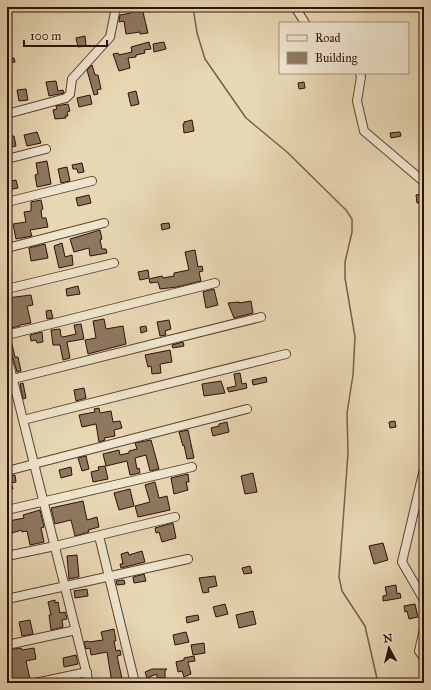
<svg xmlns="http://www.w3.org/2000/svg" width="431" height="690" viewBox="0 0 431 690" font-family="'IM FELL Great Primer',serif">
<style>
.lines{fill:none;stroke-linecap:round;stroke-linejoin:round}
.stream{stroke:#77604a;stroke-width:1.5}
.building{fill:#8e7860;stroke:#2e1106}
.minor-casing{stroke:#5c4231;stroke-width:10}
.minor{stroke:#efe5ce;stroke-width:8}
</style>
<rect width="100%" height="100%" fill="#e7d7b3"/>
<filter id="stains"><feTurbulence type="fractalNoise" baseFrequency=".005" numOctaves="4"/><feColorMatrix values="0 0 0 0 .2 0 0 0 0 .09 0 0 0 0 .02 0 0 0 .5 -.17"/></filter>
<radialGradient id="worn" r=".72"><stop offset=".6" stop-color="#630" stop-opacity="0"/><stop offset="1" stop-color="#630" stop-opacity=".3"/></radialGradient>
<g class="lines">
<path class="stream" d="M193 7 197 33 205 59 246 118 287 152 346 210 352 219V232L345 262V278L355 337 353 375 347 413 348 453 339 577 342 591 365 626 378 683"/>
</g>
<path class="building" d="M130 7H137V9L142 8 148 33 140 34V32L126 34 124 21 119 22V20L120 15 131 13Z
M85 36 86 46 78 47 76 38Z
M149 42 151 49 144 50 145 53 136 55V57L128 58 130 68 119 71 113 54 118 53 119 55 132 52 131 47Z
M164 42 166 49 154 52 153 44Z
M14 58 15 62 8 63 7 59Z
M92 65 95 75H98L101 89 97 90 98 94 94 95 87 70Z
M56 81 58 91 63 90 64 93 49 96 46 82Z
M304 82 305 88 299 89 298 83Z
M26 89 28 100 19 101 17 90Z
M136 91 139 104 131 106 128 93Z
M90 95 92 104 79 107 77 98Z
M68 104 70 111 67 112 68 116H65L66 118 55 119 53 110 57 109 56 106Z
M192 120 194 131 184 133 183 124H184V122Z
M37 132 41 143 27 146 24 135Z
M400 132 401 136 391 138 390 133Z
M14 136 16 146 11 147 10 143H7V137Z
M47 161 51 184 37 187 35 175 38 174 36 163Z
M82 163 84 172 78 173 77 169H73L72 165Z
M67 167 70 181 61 183 58 169Z
M16 180 18 188 7 190V182Z
M424 193V202L417 203 416 195Z
M89 195 91 203 78 206 76 198Z
M41 200 43 209 41 210 42 218H46L48 227 30 230 32 236 16 239 13 224 26 222 24 212 31 211V202Z
M169 223 170 228 162 230 161 224Z
M100 230 102 239 100 240 102 249H106L107 253 90 256 89 248 74 252 70 239Z
M62 243 65 257 72 255 73 265 59 268 54 246Z
M45 244 48 258 31 261 29 248Z
M195 250 198 267 202 266 203 271 199 272 201 281 177 287 160 289 158 282 150 283 149 279 162 276 163 278 174 276V273L189 270 185 252Z
M148 270 149 278 140 280 138 272Z
M78 286 80 294 67 296 66 289Z
M214 289 218 305 206 308 203 292Z
M31 295 33 305 27 306 31 323 20 325V326L7 329V298Z
M251 301 253 313 234 318 228 303 239 302V303Z
M51 310 53 318 47 319 46 311Z
M104 319 106 329 123 326 126 344 88 354 85 340 96 338 93 321Z
M169 320 171 329 165 331 166 335 160 336 157 322Z
M81 324 84 339 67 342 70 358 63 360 60 345H53L51 330 60 329 61 336 63 337 76 334 74 325Z
M146 326 147 331 141 333 140 327Z
M42 332 43 342 37 343 36 340 31 341 30 335Z
M11 340 15 357H18L21 371 17 372 12 355 9 351 7 343V341Z
M183 342 184 346 173 348 172 345Z
M170 350 172 362 160 364 161 373 152 374 151 366 148 367 145 355Z
M240 373 242 384 246 383 247 388 229 392 227 388 236 386 234 374Z
M266 377 267 382 253 385 252 380Z
M221 381 225 393 204 396 202 384Z
M23 383 26 398 23 399 20 384Z
M84 388 86 398 76 401 74 390Z
M99 408 100 413 111 411 113 422 120 421 122 428 114 430 115 436 104 438 105 440 99 442 96 424 82 427 79 415 95 412 94 409Z
M395 421 396 427 390 428 389 422Z
M227 422 229 432 213 436 211 428 219 426V424Z
M188 430 194 458 187 459 184 445 183 446 179 432Z
M151 440 159 469 150 471 146 455 135 458 137 469 139 468 140 473 130 475 127 461 106 466 103 454 119 450 120 455 129 453V451L137 449 135 443Z
M86 456 89 469 82 471 78 458Z
M105 466 108 479 93 482 91 472 99 470 98 467Z
M71 467 72 475 61 478 59 470Z
M253 473 257 492 245 494 241 476Z
M188 474 189 482H186L188 490 174 494 171 478Z
M15 475 16 482 11 483 13 489 7 490V476Z
M155 482 159 498 167 496 170 510 138 517 135 506 150 502 145 485Z
M130 489 134 506 119 510 114 493Z
M83 501 87 520 97 517 99 527 88 530 89 532 75 536 71 520 55 524 51 508Z
M40 510 44 527 41 528 44 542 30 545 27 531 22 532V530L12 533 9 521 24 518 23 515Z
M173 523 176 538 162 542 159 532 156 533 155 528Z
M383 543 388 560 374 564 369 546Z
M142 551 145 562 121 568 120 564H123L121 554 128 552 129 555Z
M77 555 79 577 69 579 67 556Z
M419 562H424V575H422Z
M250 566 252 573 244 574 242 568Z
M144 574 146 581 134 583 133 577Z
M215 576 217 586 208 588 209 592 203 593 199 578Z
M124 580 125 584 117 585 116 581Z
M396 585 397 594 400 593 401 598 383 601V596L387 595 385 587Z
M87 589 88 596 75 598 74 591Z
M55 600V603L58 602 60 613 65 612 67 619 62 620 63 627 51 630 49 615H51L48 602Z
M225 604 228 614 216 617 213 607Z
M415 604 418 617 409 619 407 611 405 612 404 606Z
M253 611 256 624 239 628 236 615Z
M7 615H9L12 631 7 632Z
M198 615 199 620 187 623 186 617Z
M30 620 33 634 22 636 19 622Z
M114 629 116 641H114L116 651 120 650 121 655 117 656 123 683H112L107 652 91 655 90 648 86 649 84 642 88 641 89 642 103 640 101 632Z
M186 632 189 642 175 645 173 635Z
M204 643 205 653 193 655 191 645Z
M21 648 22 650 34 648 36 659 26 661 30 679 7 683V650Z
M76 655 78 664 64 667 63 658Z
M194 656 195 661 188 662 191 674 184 677 182 671 178 672 176 662 184 660V658Z
M152 669H167L165 671V678H157V674L147 678 145 672Z"/>
<g class="lines">
<g class="minor-casing">
<path id="minor" d="M295 7 305 23
M360 73 361 77 357 101 364 131 424 182
M7 114 66 98 70 94 72 79 110 37 116 7
M7 159 46 149
M7 202 92 181
M7 248 104 223
M7 289 114 263
M7 335 215 283
M7 356 89 683
M13 379 261 317
M23 420 286 354
M424 469 402 562 424 600
M7 471 247 409
M7 510 192 467
M99 536 135 683
M7 556 55 546 175 517
M7 599 188 559
M424 629 419 651 424 658
M7 645 76 630
M35 683 87 672"/>
</g>
<use href="#minor" class="minor"/>
</g>
<rect width="431" height="690" fill="none" stroke="#e7d7b3" stroke-width="24"/>
<rect x="8" y="8" width="415" height="674" fill="none" stroke="#2e1106" stroke-width="2"/>
<rect x="12" y="12" width="407" height="666" fill="none" stroke="#2e1106"/>
<rect x="279" y="22" width="130" height="52" fill="#efe5ce" stroke="#a2907e"/>
<rect x="287" y="35" width="20" height="6" fill="#efe5ce" stroke="#a2907e"/>
<text x="315" y="42" font-size="12" fill="#2e1106">Road</text>
<rect x="287" y="52" width="20" height="12" fill="#8e7860" stroke="#a2907e"/>
<text x="315" y="62" font-size="12" fill="#2e1106">Building</text>
<g transform="translate(389 648) rotate(353)" stroke="#efe5ce" stroke-width="3" paint-order="stroke">
<path d="M0-3L7 15L0 10L-7 15Z" fill="#2e1106"/>
<text y="-6" font-size="11" font-weight="bold" text-anchor="middle" fill="#2e1106">N</text>
</g>
<path d="M24 40v6h83v-6" fill="none" stroke="#2e1106" stroke-width="2"/>
<text x="30" y="40" font-size="12" fill="#2e1106" stroke="#efe5ce" stroke-width="3" paint-order="stroke">100 m</text>
<rect width="100%" height="100%" filter="url(#stains)"/>
<rect width="100%" height="100%" fill="url(#worn)"/>
</svg>
